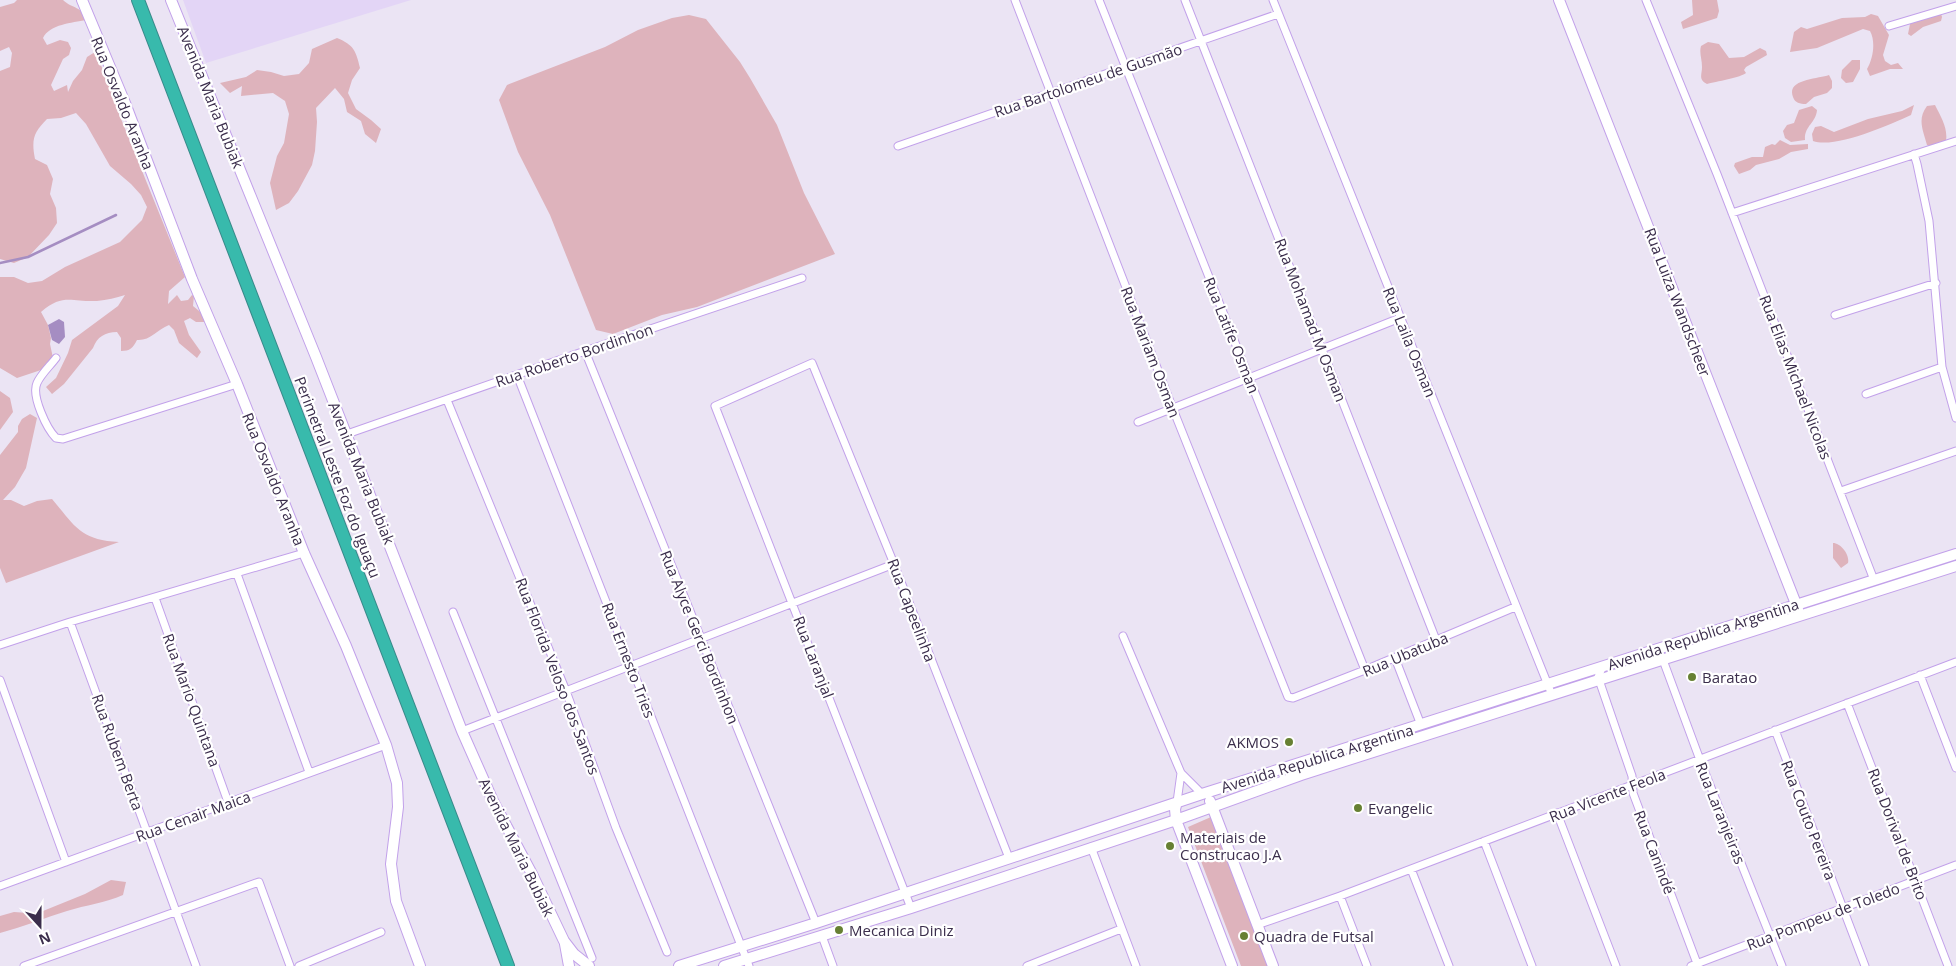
<svg xmlns="http://www.w3.org/2000/svg" width="1956" height="966" viewBox="0 0 1956 966" font-family="'Open Sans',sans-serif">
<style>
.built{fill:#e3d5f6}
.green{fill:#deb3bc}
.water{fill:#a58dc2}
.lines{fill:none;stroke-linecap:round;stroke-linejoin:round}
.stream{stroke:#a58dc2;stroke-width:2.5}
.street-casing{stroke:#c2a1ea;stroke-width:9}
.secondary-casing{stroke:#c2a1ea;stroke-width:12}
.highway-casing{stroke:#39898a;stroke-width:14}
.street{stroke:#fff;stroke-width:7}
.secondary{stroke:#fff;stroke-width:10}
.highway{stroke:#38baac;stroke-width:12}
.poi-dot{fill:#678033;stroke:#fff;stroke-width:2}
.labels{text-anchor:middle;dominant-baseline:central;stroke-width:4.5;stroke-linejoin:round;paint-order:stroke}
.street-label{font-size:15px;fill:#3b2e4c;stroke:#fff}
.poi-label{font-size:15px;fill:#3b2e4c;stroke:#fff;text-anchor:start}
</style>
<rect width="100%" height="100%" fill="#ebe4f4"/>
<path class="built" d="M183 0H411L206 63Z"/>
<path class="green" d="M17 0H63C72 9 83 6 86 20 72 23 50 24 43 38L47 45 60 40 68 42 71 48 69 55 63 59 51 85 54 91 67 85 68 92 73 81 82 70 87 57 95 52 115 97 117 109 185 277 169 291 168 304 177 295 181 301 188 300 192 295 194 296 193 306 204 315V322H196L190 318 184 321 189 335 201 352 197 358 179 343 174 330 169 325C157 330 150 341 137 340 133 348 130 351 121 351V338L117 332C105 332 97 337 93 348L64 384 52 394 46 387 56 378 68 353 72 340 118 306 125 295C116 298 107 300 97 301 71 302 63 293 41 312L48 325 51 338 50 344 53 358 44 369 17 378 0 368V277H14L28 283 42 281 65 267 120 242 142 220 147 207 141 195 131 184 110 166 86 124 76 113 61 118 47 119C34 132 31 139 35 159L47 165 53 179 50 194 56 208 57 223 49 235 28 257 14 263 0 259V71L10 67 12 53 9 47 0 51V7L14 3Z
M1692 0H1717L1719 11 1717 18 1683 29 1681 22 1693 15Z
M1871 14 1878 16 1889 35 1883 55 1885 61 1891 65 1898 63 1903 69H1890L1870 76 1867 69C1873 59 1876 42 1870 31L1863 29 1817 48 1790 52 1794 32 1801 27 1807 29 1842 18 1865 17Z
M1941 14 1942 17 1941 21 1923 27 1911 36 1908 34 1910 24 1913 22Z
M689 15 706 19 740 62 750 78 777 125 804 193 835 254 697 307 662 315 613 334 596 330 550 215 518 152 499 100 507 85 605 47 638 30 672 18Z
M337 38C354 45 356 51 360 68L352 80 348 93 356 109 371 120 381 129 376 143 365 134 361 121 347 112 344 99 335 88 316 108 317 122 315 151 312 165 298 191 289 203 276 210 270 183 277 156 284 143 289 114 285 101 273 93 241 96 242 86 230 93 220 83 246 77 257 70 271 72 284 76 299 74 309 63 312 49Z
M1708 42 1719 44 1729 58 1744 57 1760 48 1766 51 1767 55 1746 67 1744 70 1746 73C1742 77 1715 82 1707 84 1698 79 1702 75 1702 67 1702 59 1699 53 1701 46Z
M1852 60H1860V69L1853 82 1846 83 1841 78 1842 70Z
M1829 75 1832 81V88L1827 93 1814 97 1806 104C1800 104 1795 103 1793 97 1786 79 1818 79 1829 75Z
M1914 105 1911 115C1889 125 1835 149 1813 141L1812 134 1815 127 1821 126 1834 132 1868 119 1902 111Z
M1935 105C1941 117 1948 128 1946 141L1932 147 1927 145C1923 130 1917 119 1927 106Z
M1812 106 1817 110C1816 123 1804 126 1805 140L1791 142 1785 138 1783 131 1787 125 1794 123 1799 110Z
M1780 140 1790 145 1808 144V149L1791 152 1779 159 1756 165 1750 170 1739 174 1734 166 1735 163 1752 157H1763L1765 147 1772 144 1775 145Z
M0 391 10 398 13 412 0 430Z
M30 414 37 418 26 468 15 487 3 500H11L24 506 37 501 52 499C75 526 80 540 119 542L6 583 0 568V455L18 432V426L22 419Z
M1833 543C1841 543 1850 555 1848 563L1841 568 1833 558Z
M1211 817 1268 966H1241L1188 827Z
M111 880 126 882 123 895C105 903 86 905 67 911 44 918 23 927 0 933V916L14 912 28 913 43 911 85 894Z"/>
<path class="water" d="M59 319 64 322 65 337 59 344 52 340 48 325Z"/>
<g class="lines">
<path class="stream" d="M0 263 28 257 116 215"/>
<g class="street-casing">
<path id="street" d="M1015 0 1173 409 1288 697 1293 698 1365 670 1515 607
M1099 0 1365 670
M1185 0 1436 640
M1273 0 1552 695
M1646 0 1717 174 1874 580
M1889 26 1956 6
M898 146 1278 14
M1914 154 1917 164 1929 221 1942 367 1956 418
M1732 213 1956 141
M1835 315 1936 283
M585 351 816 923
M56 358C50 366 41 374 37 383 31 396 47 429 56 438L63 439 237 384
M517 375 749 966
M1866 394 1942 367
M447 400 566 691 616 828 667 952
M1138 422 1400 318
M347 434 585 351 802 278
M1841 491 1956 451
M237 574 309 772
M155 598 228 802
M453 612 592 958
M70 622 196 966
M1123 636 1181 773 1202 794
M0 645 70 622 304 553
M1652 650 1659 653 1663 660 1700 760 1782 966
M1395 658 1421 725
M1603 666 1598 677 1632 776 1633 793 1698 966
M1920 675 1956 768
M0 680 66 862
M1847 703 1948 966
M1775 730 1865 966
M462 731 894 564
M1177 802 1181 773
M1557 813 1616 966
M1484 841 1532 966
M1091 847 1136 966
M1411 869 1449 966
M0 886 386 745
M1340 896 1367 966
M911 908 715 406 812 363 894 564 1009 858
M1257 925 1340 896 1956 662
M822 936 833 966
M24 966 259 882 290 966
M299 966 381 932
M1027 966 1121 929
M1691 966 1956 865"/>
</g>
<g class="secondary-casing">
<path id="secondary" d="M82 0 125 103 192 279 237 384 304 553 346 646 386 745 397 783 398 807 391 864 396 901 420 966
M171 0 316 357 462 731 493 801 532 874 564 941 574 954 589 966
M1559 0 1798 609
M1210 801 1273 966
M1177 802 1175 809 1176 820 1232 966
M565 944 569 966
M679 966 816 923 1202 794 1956 554
M724 966 911 908 1176 820 1301 775 1956 566"/>
</g>
<g class="highway-casing">
<path id="highway" d="M138 0 508 966"/>
</g>
<use href="#street" class="street"/>
<use href="#secondary" class="secondary"/>
<use href="#highway" class="highway"/>
</g>
<g class="poi-dot">
<circle cx="1692" cy="677" r="5"/>
<circle cx="1289" cy="742" r="5"/>
<circle cx="1358" cy="808" r="5"/>
<circle cx="1170" cy="846" r="5"/>
<circle cx="839" cy="930" r="5"/>
<circle cx="1244" cy="936" r="5"/>
</g>
<g class="labels">
<g class="street-label">
<text transform="translate(1088 80) rotate(-19)">Rua Bartolomeu de Gusmão</text>
<text transform="translate(211 97) rotate(68)">Avenida Maria Bubiak</text>
<text transform="translate(123 103) rotate(68)">Rua Osvaldo Aranha</text>
<text transform="translate(1678 302) rotate(69)">Rua Luiza Wandscheer</text>
<text transform="translate(1311 320) rotate(69)">Rua Mohamad M Osman</text>
<text transform="translate(1232 335) rotate(68)">Rua Latife Osman</text>
<text transform="translate(1410 342) rotate(68)">Rua Laila Osman</text>
<text transform="translate(1151 352) rotate(69)">Rua Mariam Osman</text>
<text transform="translate(574 355) rotate(-19)">Rua Roberto Bordinhon</text>
<text transform="translate(1796 377) rotate(69)">Rua Elias Michael Nicolas</text>
<text transform="translate(362 473) rotate(68)">Avenida Maria Bubiak</text>
<text transform="translate(338 477) rotate(69)">Perimetral Leste Foz do Iguaçu</text>
<text transform="translate(274 479) rotate(68)">Rua Osvaldo Aranha</text>
<text transform="translate(912 610) rotate(69)">Rua Capeelinha</text>
<text transform="translate(1703 634) rotate(-18)">Avenida Republica Argentina</text>
<text transform="translate(700 637) rotate(68)">Rua Alyce Gerci Bordinhon</text>
<text transform="translate(1405 654) rotate(-23)">Rua Ubatuba</text>
<text transform="translate(814 657) rotate(69)">Rua Laranjal</text>
<text transform="translate(629 660) rotate(69)">Rua Ernesto Tries</text>
<text transform="translate(558 676) rotate(69)">Rua Florida Veloso dos Santos</text>
<text transform="translate(192 700) rotate(70)">Rua Mario Quintana</text>
<text transform="translate(118 752) rotate(70)">Rua Rubem Berta</text>
<text transform="translate(1317 758) rotate(-17)">Avenida Republica Argentina</text>
<text transform="translate(1607 795) rotate(-21)">Rua Vicente Feola</text>
<text transform="translate(1721 813) rotate(68)">Rua Laranjeiras</text>
<text transform="translate(193 816) rotate(-20)">Rua Cenair Maica</text>
<text transform="translate(1809 820) rotate(69)">Rua Couto Pereira</text>
<text transform="translate(1898 834) rotate(69)">Rua Dorival de Brito</text>
<text transform="translate(517 847) rotate(64)">Avenida Maria Bubiak</text>
<text transform="translate(1655 852) rotate(69)">Rua Canindé</text>
<text transform="translate(1823 916) rotate(-21)">Rua Pompeu de Toledo</text>
</g>
<g class="poi-label">
<text x="1702" y="677">Baratao</text>
<text x="1279" y="742" text-anchor="end">AKMOS</text>
<text x="1368" y="808">Evangelic</text>
<text x="1180" y="837">Materiais de<tspan x="1180" dy="17">Construcao J.A</tspan></text>
<text x="849" y="930">Mecanica Diniz</text>
<text x="1254" y="936">Quadra de Futsal</text>
</g>
</g>
<g transform="translate(40 926) rotate(159)" stroke="#ffffff" stroke-width="4" paint-order="stroke">
<path d="M0-4L9 19L0 12L-9 19Z" fill="#3b2e4c"/>
<text y="-8" font-size="14" font-weight="bold" text-anchor="middle" fill="#3b2e4c">N</text>
</g>
</svg>
